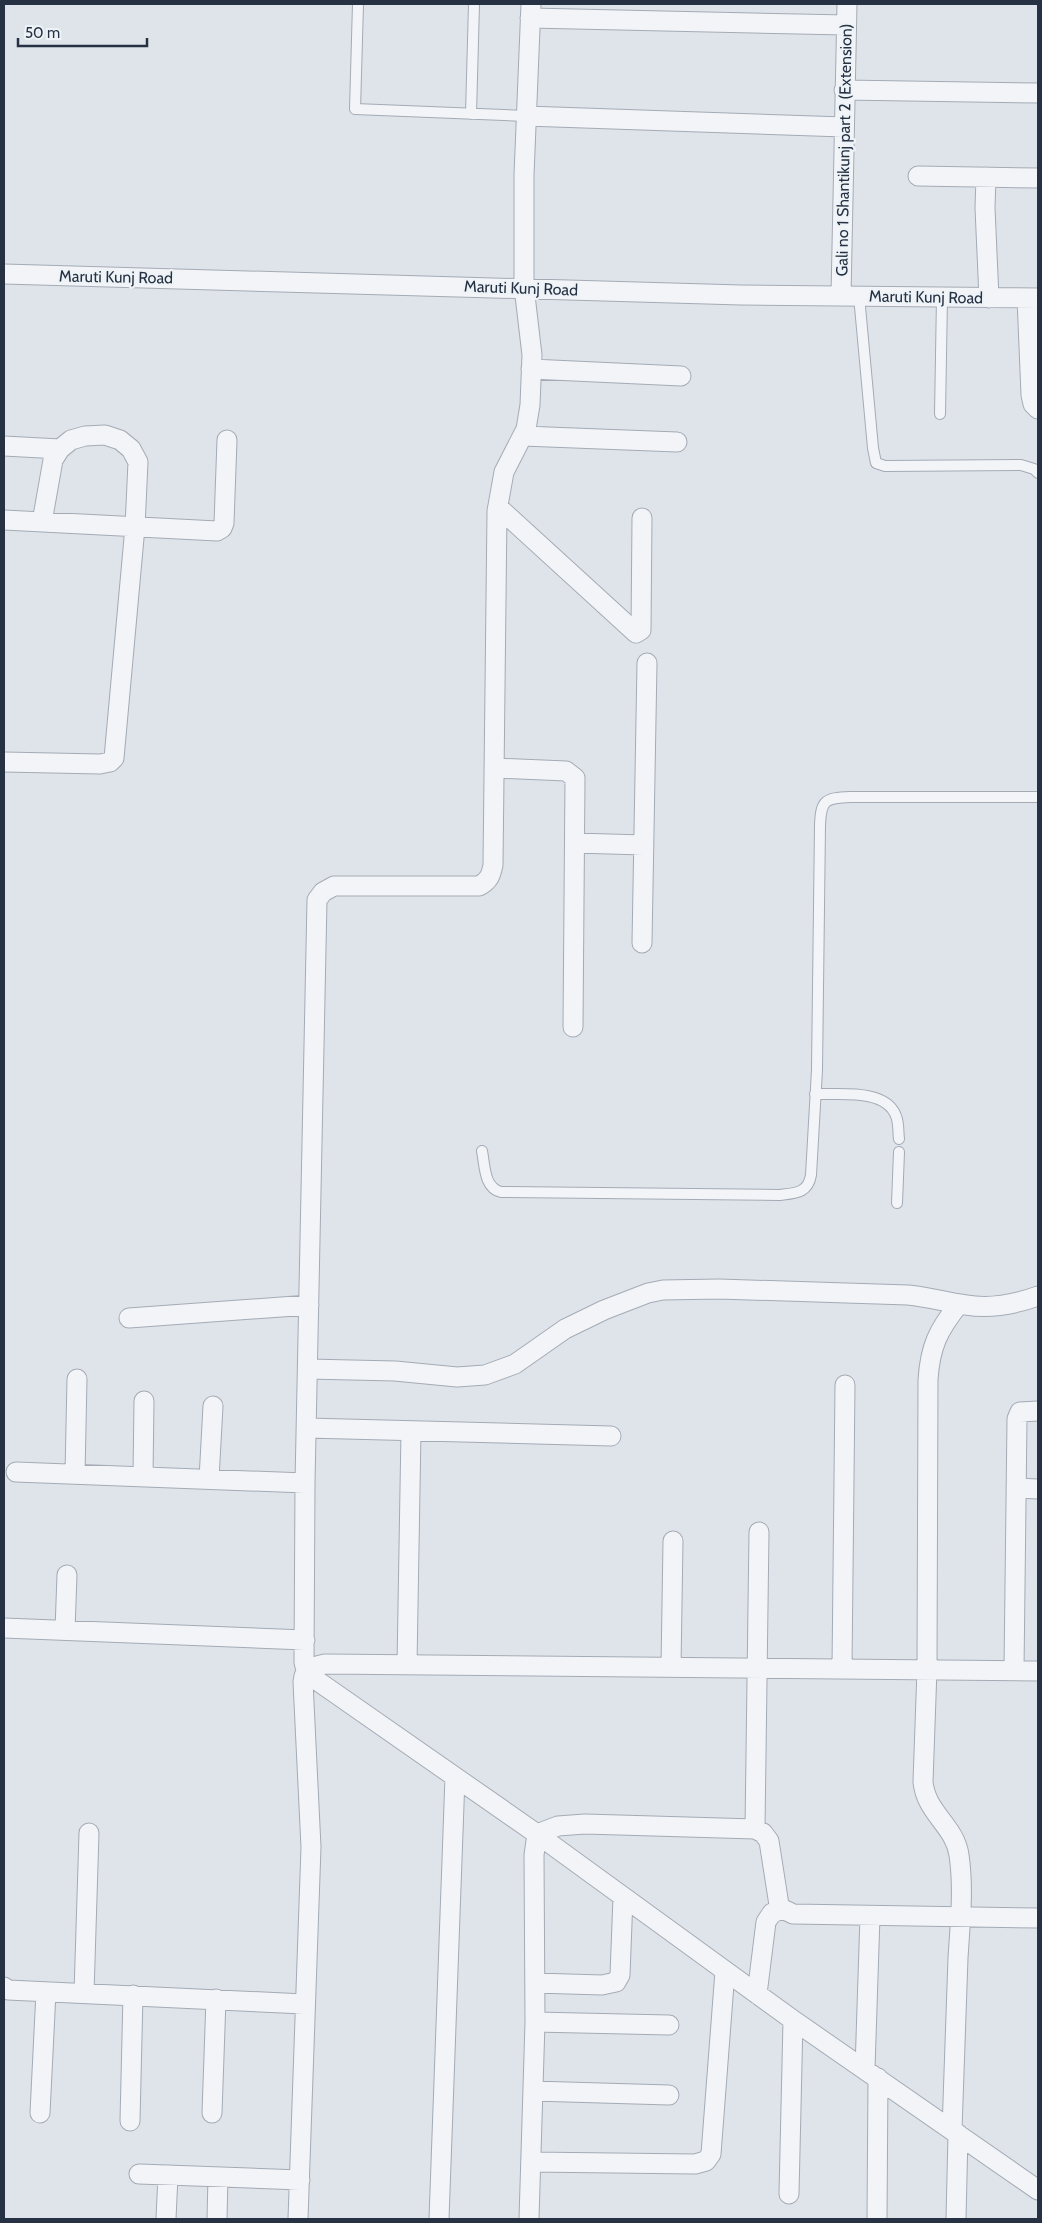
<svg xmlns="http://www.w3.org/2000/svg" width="1042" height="2223" viewBox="0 0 1042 2223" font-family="Cabin,sans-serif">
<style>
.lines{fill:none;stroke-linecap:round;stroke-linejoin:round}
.lane-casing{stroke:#a4abb5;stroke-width:12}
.street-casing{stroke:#a4abb5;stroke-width:21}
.lane{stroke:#f2f4f8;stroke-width:10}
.street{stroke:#f2f4f8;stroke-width:19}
.labels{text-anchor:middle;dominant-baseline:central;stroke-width:4.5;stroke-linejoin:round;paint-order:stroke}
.street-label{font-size:16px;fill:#263243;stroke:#eef3f7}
</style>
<rect width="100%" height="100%" fill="#dfe4ea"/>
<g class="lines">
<g class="lane-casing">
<path id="lane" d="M358 4 355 109 526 116
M471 114 474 4
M859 296 873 448 876 463 885 466 1021 465 1034 469 1038 473
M940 414 942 297
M815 1094C839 1095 886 1088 896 1116 899 1123 898 1132 899 1139
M482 1151C485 1166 484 1188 501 1192L780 1195C796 1193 808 1193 811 1175L817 1070 820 825C821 800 825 798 850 797H1038
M897 1203 899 1152"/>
</g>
<g class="street-casing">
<path id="street" d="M531 4 524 175V287L532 355 530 405 526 429 504 472 497 511 493 865C491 875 489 881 479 886H334L323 892 317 900 305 1483 304 1662 306 1671 319 1682 537 1834 793 2020 1038 2190
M530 18 846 25
M844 90 1038 93
M526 116 844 127
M918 176 1038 178
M986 177 985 208 989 298
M4 274 741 295 1038 298
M841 296 847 4
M1027 298 1031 395 1033 404 1038 409
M531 369 681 376
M523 436 677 442
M4 446 60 449
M498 507 636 633 641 630 642 518
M4 520 217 531 222 528 224 523 227 440
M4 762 100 764 110 762 114 758 135 527 138 462 131 449 120 440 105 435 85 436 71 440 60 449 53 460 42 522
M494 768 566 771 575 778 573 1027
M575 843 644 845
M642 943 647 663
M129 1318 309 1305
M308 1369 395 1371 457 1377 485 1375 515 1364 565 1329 604 1310 648 1293 663 1290 719 1289 908 1295C928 1297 946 1302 966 1305 990 1309 1016 1304 1038 1296
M307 1428 611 1436
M16 1472 305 1483
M75 1474 77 1379
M143 1476 144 1401
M209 1479 213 1406
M1016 1488 1038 1489
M4 1628 305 1640
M65 1630 67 1575
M407 1665 411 1431
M671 1667 673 1541
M842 1668 845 1385
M1014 1670 1017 1419 1020 1412 1038 1411
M755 1829 759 1532
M535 1983 602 1985 616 1982 620 1975 623 1897
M4 1987 8 1990 304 2004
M84 1993 89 1833
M757 1994 766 1922 772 1913 783 1909
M535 2022 669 2025
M865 2069 870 1916
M533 2091 669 2095
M40 2113 46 1992
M212 2113 216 1999
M130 2121 133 1995
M952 2130C954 2072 956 2015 958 1958 960 1925 964 1889 959 1855 955 1826 926 1813 923 1782L927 1669 928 1380C930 1347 938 1330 959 1304
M531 2162 695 2164 706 2161 711 2154 725 1971
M139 2174 300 2180
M789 2194 793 2020
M166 2219 168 2175
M217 2219 218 2177
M298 2219 311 1847 303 1682 304 1676 309 1668 325 1664 1038 1671
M439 2219 455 1777
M529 2219 535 2022 534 1855 537 1834 558 1826 585 1824 755 1829 763 1833 769 1841 779 1905 783 1909 793 1914 1038 1918
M877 2219 878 2078
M956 2219 958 2134"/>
</g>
<use href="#lane" class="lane"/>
<use href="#street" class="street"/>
</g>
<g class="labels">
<g class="street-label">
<text transform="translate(844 150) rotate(-89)">Gali no 1 Shantikunj part 2 (Extension)</text>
<text transform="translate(116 277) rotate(1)">Maruti Kunj Road</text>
<text transform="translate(521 288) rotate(2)">Maruti Kunj Road</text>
<text transform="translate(926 297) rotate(1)">Maruti Kunj Road</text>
</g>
</g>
<rect width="1042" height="2223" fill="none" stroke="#263243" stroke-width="10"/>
<path d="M18 38v8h129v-8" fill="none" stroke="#263243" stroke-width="2.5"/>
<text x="25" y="38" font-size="15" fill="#263243" stroke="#eef3f7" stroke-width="4" paint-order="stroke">50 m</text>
</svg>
